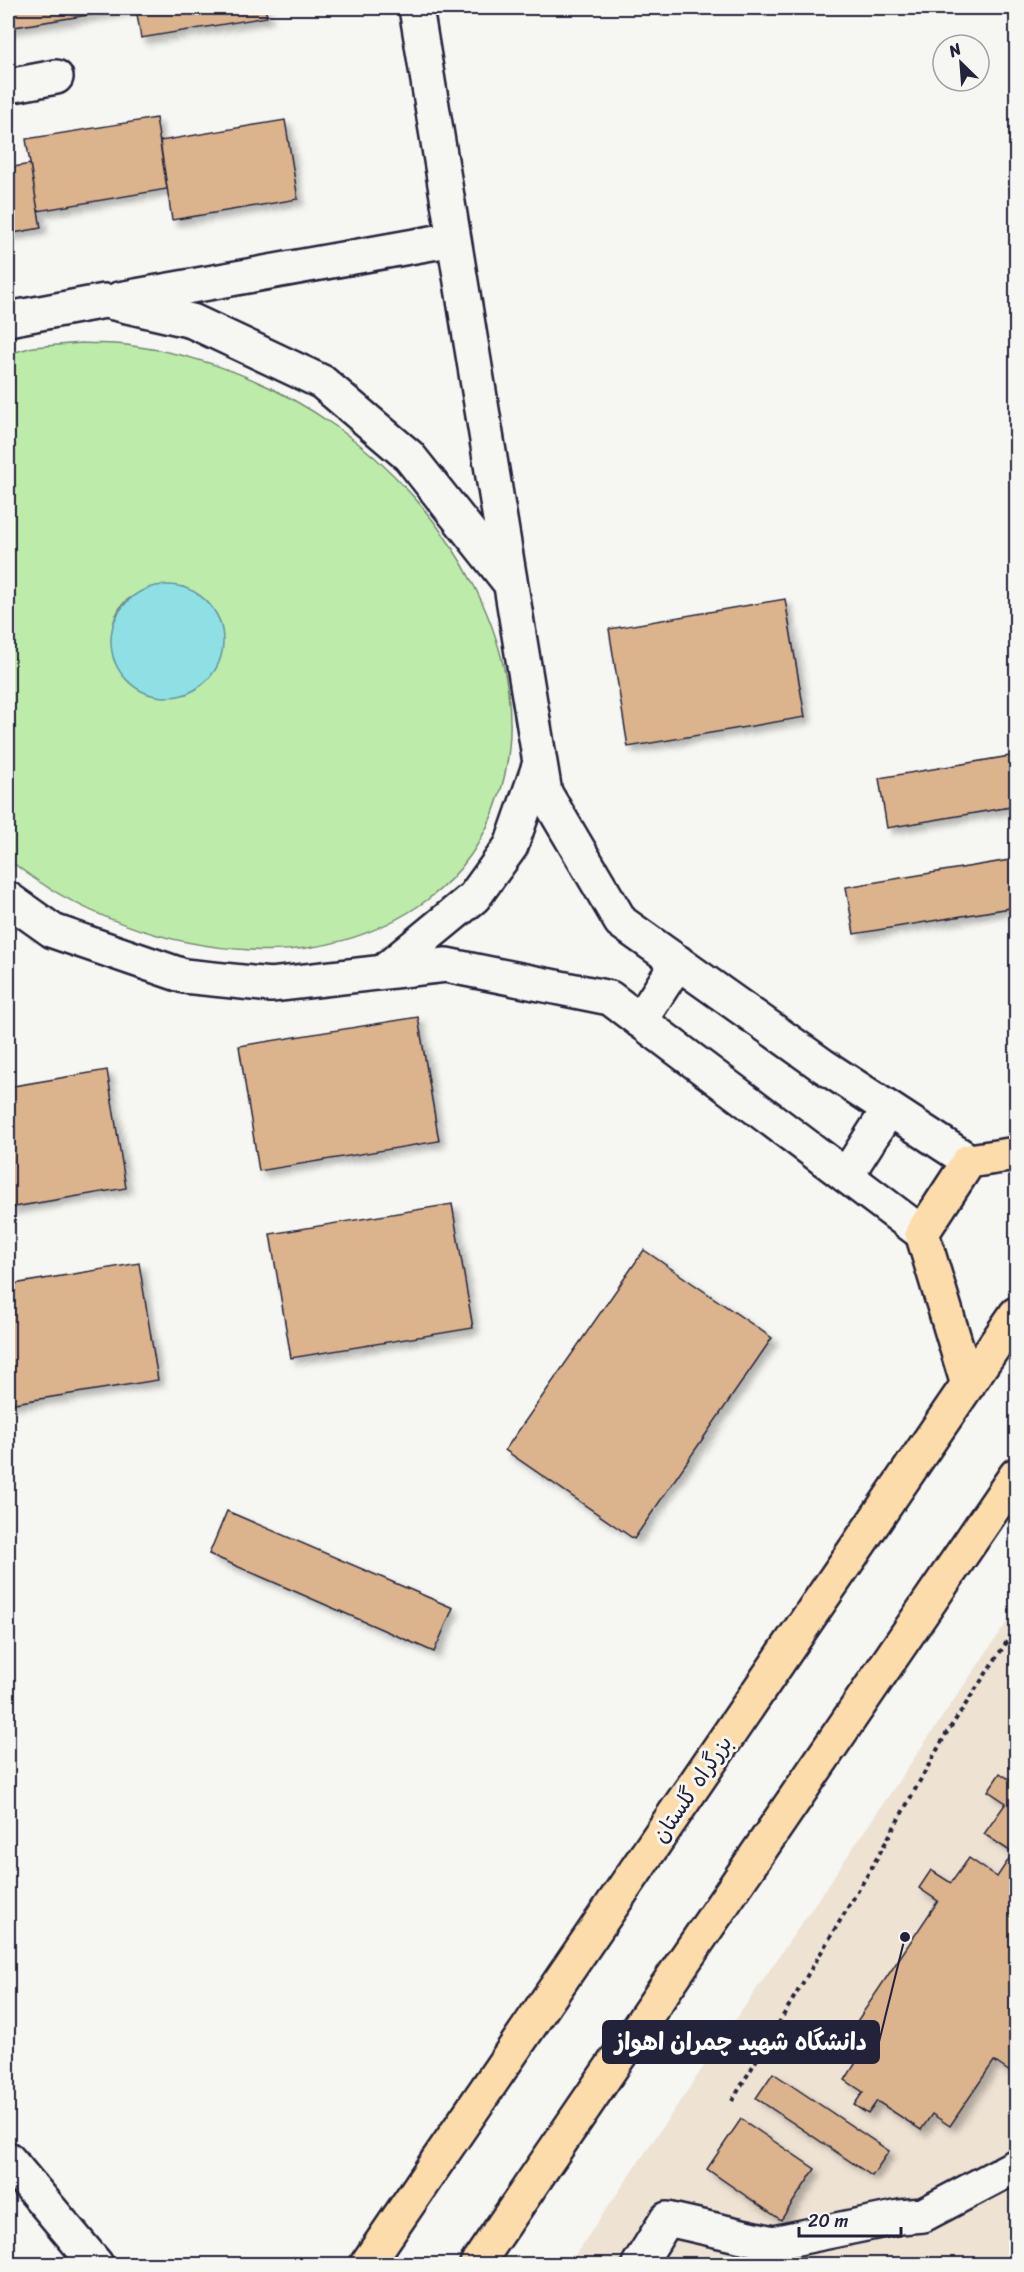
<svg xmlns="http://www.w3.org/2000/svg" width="1024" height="2272" viewBox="0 0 1024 2272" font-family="Sriracha,'Playpen Sans Arabic',sans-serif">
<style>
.built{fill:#eee2d3}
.green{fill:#bdeba9;stroke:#708672;stroke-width:1.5;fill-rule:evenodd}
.water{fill:#8ee0e4;stroke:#6394a0;stroke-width:1.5}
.building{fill:#dbb38c;stroke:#22223b;stroke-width:1.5;filter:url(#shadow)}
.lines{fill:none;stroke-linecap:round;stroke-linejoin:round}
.minor-casing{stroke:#22223b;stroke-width:38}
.highway-casing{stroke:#22223b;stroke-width:38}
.path{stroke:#22223b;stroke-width:4;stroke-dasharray:4.5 4.5;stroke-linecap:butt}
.minor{stroke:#f6f6f2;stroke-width:33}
.highway{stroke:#fddcac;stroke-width:33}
.labels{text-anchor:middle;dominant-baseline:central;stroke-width:6;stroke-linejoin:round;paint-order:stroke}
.street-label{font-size:22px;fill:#22223b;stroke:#f6f6f2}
.leader{fill:none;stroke:#22223b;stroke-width:2}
.callout-dot{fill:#22223b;stroke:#f6f6f2;stroke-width:2}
.callout{fill:#22223b;stroke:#22223b;stroke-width:2}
.callout-label{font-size:24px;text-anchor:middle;font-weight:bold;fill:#fff}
</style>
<defs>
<filter id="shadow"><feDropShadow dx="5.5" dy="5.5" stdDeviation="3" flood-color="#0004"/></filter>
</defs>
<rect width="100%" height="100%" fill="#f6f6f2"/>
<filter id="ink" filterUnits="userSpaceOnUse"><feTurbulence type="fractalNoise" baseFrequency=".0167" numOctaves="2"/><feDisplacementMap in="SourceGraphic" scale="12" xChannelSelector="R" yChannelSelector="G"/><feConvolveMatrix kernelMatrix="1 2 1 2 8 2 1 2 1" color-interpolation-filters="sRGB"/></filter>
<g filter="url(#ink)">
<path class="built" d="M1016 1609V2264H569Z"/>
<path class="green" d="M82 343C99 344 116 343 133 346 205 355 275 384 335 426 445 502 544 658 499 796 486 838 462 874 427 900 376 937 314 954 251 950 164 946 76 914 8 859V354L33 347ZM183 587C210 600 229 620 219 652 212 675 207 682 186 694L114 660C110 639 110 609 132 597 140 592 172 589 183 587Z"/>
<path class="water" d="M111 641a56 56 0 1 1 112 0a56 56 0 1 1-112 0Z"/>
<path class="building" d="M8 8H131L8 28Z
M136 8H265L267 17 141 38Z
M156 118 167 189 38 211 26 139Z
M285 120 298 199 172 220 160 141Z
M30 164 41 228 8 234V168Z
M785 599 805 717 628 747 609 629Z
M1016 755V806L887 828 879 778Z
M1016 859V907L854 934 846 887Z
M418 1017 439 1141 259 1171 239 1046Z
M107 1070 126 1188 8 1208V1087Z
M452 1204 473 1328 291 1358 270 1234Z
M644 1250 772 1338 634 1539 505 1450Z
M139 1263 158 1380 8 1404V1285Z
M227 1511 453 1608 434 1652 209 1554Z
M1000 1773 1016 1784V2068L1013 2074 994 2061 950 2126 932 2114 921 2130 877 2101 868 2114 854 2105 863 2092 845 2080 857 2061 839 2048 938 1901 919 1888 931 1870 951 1883 969 1858 997 1877 1013 1853 984 1834 1006 1803 988 1791Z
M773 2073 889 2151 872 2176 756 2098Z
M741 2119 815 2169 781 2220 707 2169Z
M715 2263 809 2264H715Z"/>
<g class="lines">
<g class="minor-casing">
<path id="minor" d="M416 8 545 793 621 922 822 1065 969 1161
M8 86 56 77
M119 299 454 239
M8 319 105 301 192 321 322 382 409 456 509 582
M8 899 53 931 184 976 271 985 446 965 610 998 922 1233
M383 972 474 897 511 846 540 763
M640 1021 678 962
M846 1176 889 1109
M8 2159 96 2264
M639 2264 667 2219 773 2243 900 2217 923 2215 1016 2166"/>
</g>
<g class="highway-casing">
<path id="highway" d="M968 1385 922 1233 969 1161 1016 1154
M367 2264 1016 1314
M477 2264 1016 1475"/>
</g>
<path class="path" d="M732 2101 868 1874 946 1734 1016 1628"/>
<use href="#minor" class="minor"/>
<use href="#highway" class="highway"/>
</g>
</g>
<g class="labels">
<g class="street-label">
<text transform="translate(692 1789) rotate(-56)">بزرگراه گلستان</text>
</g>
</g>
<path class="leader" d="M905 1937L879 2042"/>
<circle class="callout-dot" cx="905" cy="1937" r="6"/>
<rect class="callout" x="603" y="2021" width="276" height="42" rx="6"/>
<g class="callout-label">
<text x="741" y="2050">دانشگاه شهید چمران اهواز</text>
</g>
<rect width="1024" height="2272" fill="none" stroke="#f6f6f2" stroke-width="30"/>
<rect x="15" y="15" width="994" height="2242" fill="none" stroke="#22223b" stroke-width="2" filter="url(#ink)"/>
<g transform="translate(961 63) rotate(335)"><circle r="28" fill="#f6f6f2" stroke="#a1a1a9" stroke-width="1.5"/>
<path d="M0-4.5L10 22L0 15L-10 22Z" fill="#22223b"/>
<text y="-9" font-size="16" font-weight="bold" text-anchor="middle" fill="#22223b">N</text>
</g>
<path d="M799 2227v9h102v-9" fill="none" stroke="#22223b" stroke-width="3"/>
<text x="808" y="2227" font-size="18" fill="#22223b" stroke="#f6f6f2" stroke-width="4.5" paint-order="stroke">20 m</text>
</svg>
